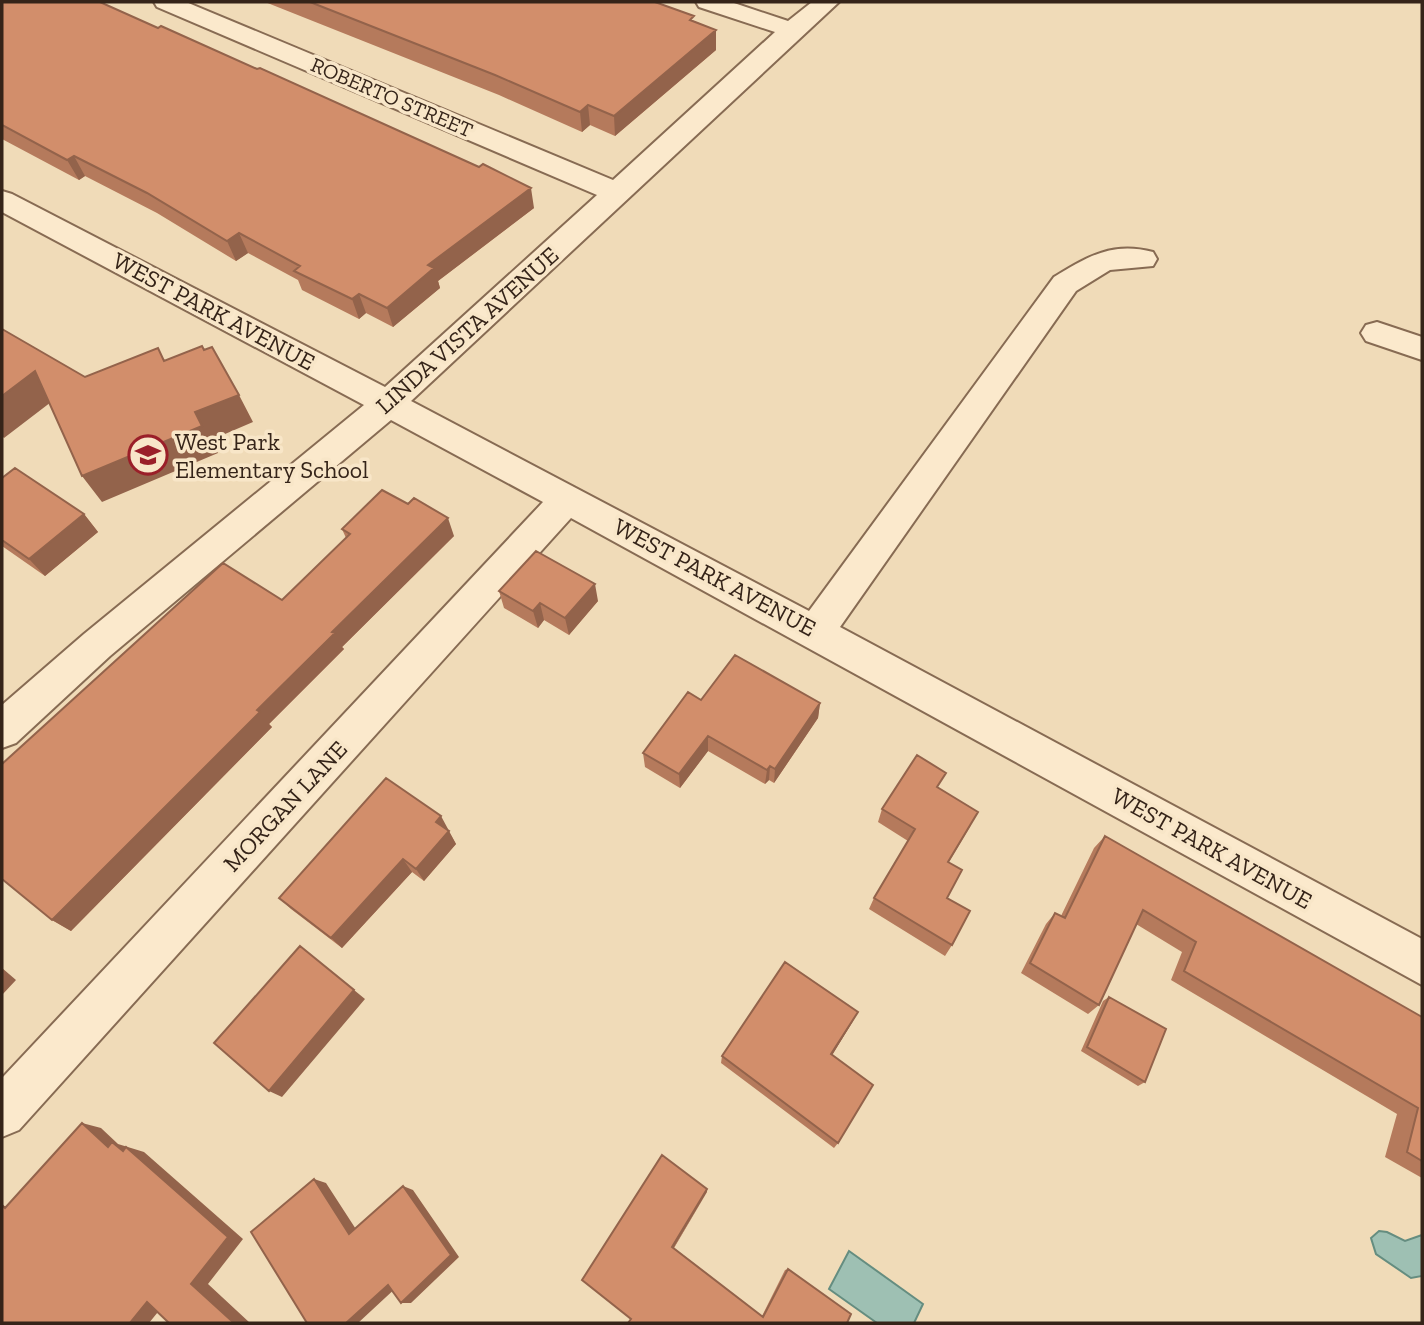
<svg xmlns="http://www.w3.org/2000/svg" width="1424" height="1325" viewBox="0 0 1424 1325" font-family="'Zilla Slab',serif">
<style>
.water{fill:#9ec0b3;stroke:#658d80;stroke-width:2}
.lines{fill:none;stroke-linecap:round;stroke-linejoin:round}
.minor-casing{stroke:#876b53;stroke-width:4}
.minor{fill:#fbe9cc;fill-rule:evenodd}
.wall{fill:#b57a5c}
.shaded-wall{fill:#93634b}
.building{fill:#d28e6b;stroke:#93634b;stroke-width:2}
.labels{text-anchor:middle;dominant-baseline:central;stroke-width:7;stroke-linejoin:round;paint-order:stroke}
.far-street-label{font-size:21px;fill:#352419;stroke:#f8e6c8}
.street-label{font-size:24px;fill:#352419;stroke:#f8e6c8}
.poi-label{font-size:24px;fill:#352419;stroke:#f8e6c8;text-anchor:start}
</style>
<rect width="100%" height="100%" fill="#f0dbb8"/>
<path class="water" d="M1379 1231 1387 1232 1405 1241 1422 1235V1276L1411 1278 1376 1254 1371 1238Z
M849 1251 923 1304 914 1323H877L829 1289Z"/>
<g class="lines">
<g class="minor-casing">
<path id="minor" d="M154 2H186L613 180 775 32 699 7 696 2H731L788 21 812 2H839L411 401 809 611 1054 277C1087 257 1112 241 1153 252L1157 259 1153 266 1110 270 1076 291 840 627 1422 939V985L571 518 19 1130 2 1137V1078L543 502 391 420 110 656 16 743 2 748V705L84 634 364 405 2 212V191L12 194 385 387 597 195 157 7Z
M1377 322 1422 337V360L1366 341 1361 333 1366 325Z"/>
</g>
<use href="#minor" class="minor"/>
</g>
<path class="wall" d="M2 2 534 208 438 281 440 288 393 327 366 313 359 319 302 290 298 280 248 253 236 261 157 213 85 176 79 180 2 139Z
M265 2H655L694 21 716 30V50L615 136 590 125 582 132 499 95Z
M2 478 84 514 98 532 45 576 2 546Z
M342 529 454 536 342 647 344 649 269 724 272 727 71 931 52 920 282 600 346 538Z
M499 591 598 601 569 635 544 620 538 628 504 608Z
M701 700 820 703 818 718 774 783 769 780 765 784 708 751 680 788 645 767 643 753Z
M939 788 971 825 949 862 947 898 952 945 945 956 869 909 874 898 908 841 878 822 882 809Z
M448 829V830L456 844 424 881 412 872 342 948 291 909 279 898Z
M1105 836 1422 1017V1178L1385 1157 1397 1114 1171 980 1182 952 1136 924 1099 1005 1088 1014 1021 973 1046 924 1055 913 1061 916 1094 848Z
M1109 997 1145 1082 1138 1086 1081 1051 1103 1001Z
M853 1021 832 1055 838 1143 834 1148 721 1063 722 1056Z
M707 1192 674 1248 762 1316 785 1270 788 1269 851 1314 628 1323Z"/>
<path class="shaded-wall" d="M716 30V50L615 136 614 116Z
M588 105 590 125 582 132 580 112Z
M74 156 85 176 79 180 67 160Z
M531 188 534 208 438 281 440 288 393 327 387 308 428 265Z
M239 233 248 253 236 261 227 241Z
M359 294 366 313 359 319 352 299Z
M35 371 55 399 4 438 2 436V396Z
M239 395 253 422 211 440 218 453 102 502 82 476 195 412Z
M84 514 98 532 45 576 29 559Z
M448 518 454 536 342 647 344 649 269 724 272 727 71 931 52 920 332 632Z
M595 584 598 601 569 635 565 618Z
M540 603 544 620 538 628 533 611Z
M820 703 818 718 774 783 775 769Z
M708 736V751L680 788 679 774Z
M770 766 769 780 765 784 767 770Z
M441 816 448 829 443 835 436 822Z
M449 831 456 844 424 881 416 869Z
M403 859 412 872 342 948 331 938Z
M2 968 16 980 2 995Z
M354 990 365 999 282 1097 269 1091Z
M858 1012 853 1021 828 1062 831 1054Z
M82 1123 101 1128 118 1144 144 1152 243 1239 208 1284 250 1323H234L191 1284 108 1147Z
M314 1179 326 1183 361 1237 349 1234Z
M403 1186 413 1190 459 1257 411 1303H401Z
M707 1189V1192L673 1249 672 1247Z
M388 1285H399L358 1323H346Z
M147 1302H166L149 1323H130Z"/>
<path class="building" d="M2 2H100L158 28 161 26 257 69 260 68 479 167 483 164 531 188 428 265 434 268 387 308 359 294 352 299 294 271 300 266 239 233 227 241 147 193 74 156 67 160 2 125Z
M310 2H655L694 16 690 20 716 30 614 116 588 105 580 112 495 75Z
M2 329 85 377 158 348 164 361 202 346 204 350 212 347 239 395 195 412 202 426 82 476 35 371 2 396Z
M15 468 84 514 29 559 2 540V478Z
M382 490 408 504 414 498 448 518 332 632 335 633 257 710 260 712 52 920 2 879V764L223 563 282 600 350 534 342 529Z
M536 551 595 584 565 618 540 603 533 611 499 591Z
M735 655 820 703 775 769 770 766 767 770 708 736 679 774 643 753 688 692 701 700Z
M917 755 946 773 937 787 978 812 948 862 962 870 947 898 970 911 952 945 874 898 915 829 882 809Z
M386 778 441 816 436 822 449 831 416 869 403 859 331 938 279 898Z
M1105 836 1422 1017V1161L1407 1152 1418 1108 1184 971 1196 942 1143 910 1099 1005 1030 963 1055 913 1065 918Z
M300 946 354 990 269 1091 214 1043Z
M785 962 858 1012 831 1054 873 1085 838 1143 722 1056Z
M1109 997 1166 1029 1145 1082 1087 1047Z
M82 1123 108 1147 112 1142 123 1151 126 1147 228 1237 191 1284 234 1323H169L147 1302 130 1323H2V1205L5 1208Z
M662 1155 707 1189 672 1247 763 1317 788 1269 851 1314 847 1323H628L631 1319 582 1280Z
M314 1179 349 1234 403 1186 451 1255 401 1303 388 1285 346 1323H307L251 1232Z"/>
<defs>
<g id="school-ring" transform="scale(2.0125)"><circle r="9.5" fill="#f8e6c8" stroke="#9a1f29" stroke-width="1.5"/><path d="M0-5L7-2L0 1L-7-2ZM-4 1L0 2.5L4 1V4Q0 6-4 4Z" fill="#9a1f29"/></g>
</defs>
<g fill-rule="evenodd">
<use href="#school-ring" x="148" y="455"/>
</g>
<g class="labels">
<g class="far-street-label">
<text transform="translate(392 97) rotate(23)">ROBERTO STREET</text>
</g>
<g class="street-label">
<text transform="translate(214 311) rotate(28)">WEST PARK AVENUE</text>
<text transform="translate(467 330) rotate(-42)">LINDA VISTA AVENUE</text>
<text transform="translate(715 577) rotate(28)">WEST PARK AVENUE</text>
<text transform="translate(285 806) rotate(-47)">MORGAN LANE</text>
<text transform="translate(1212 848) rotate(29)">WEST PARK AVENUE</text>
</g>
<g class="poi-label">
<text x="175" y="441">West Park<tspan x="175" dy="28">Elementary School</tspan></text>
</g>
</g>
<rect width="1424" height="1325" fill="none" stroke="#352419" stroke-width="7"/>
</svg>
